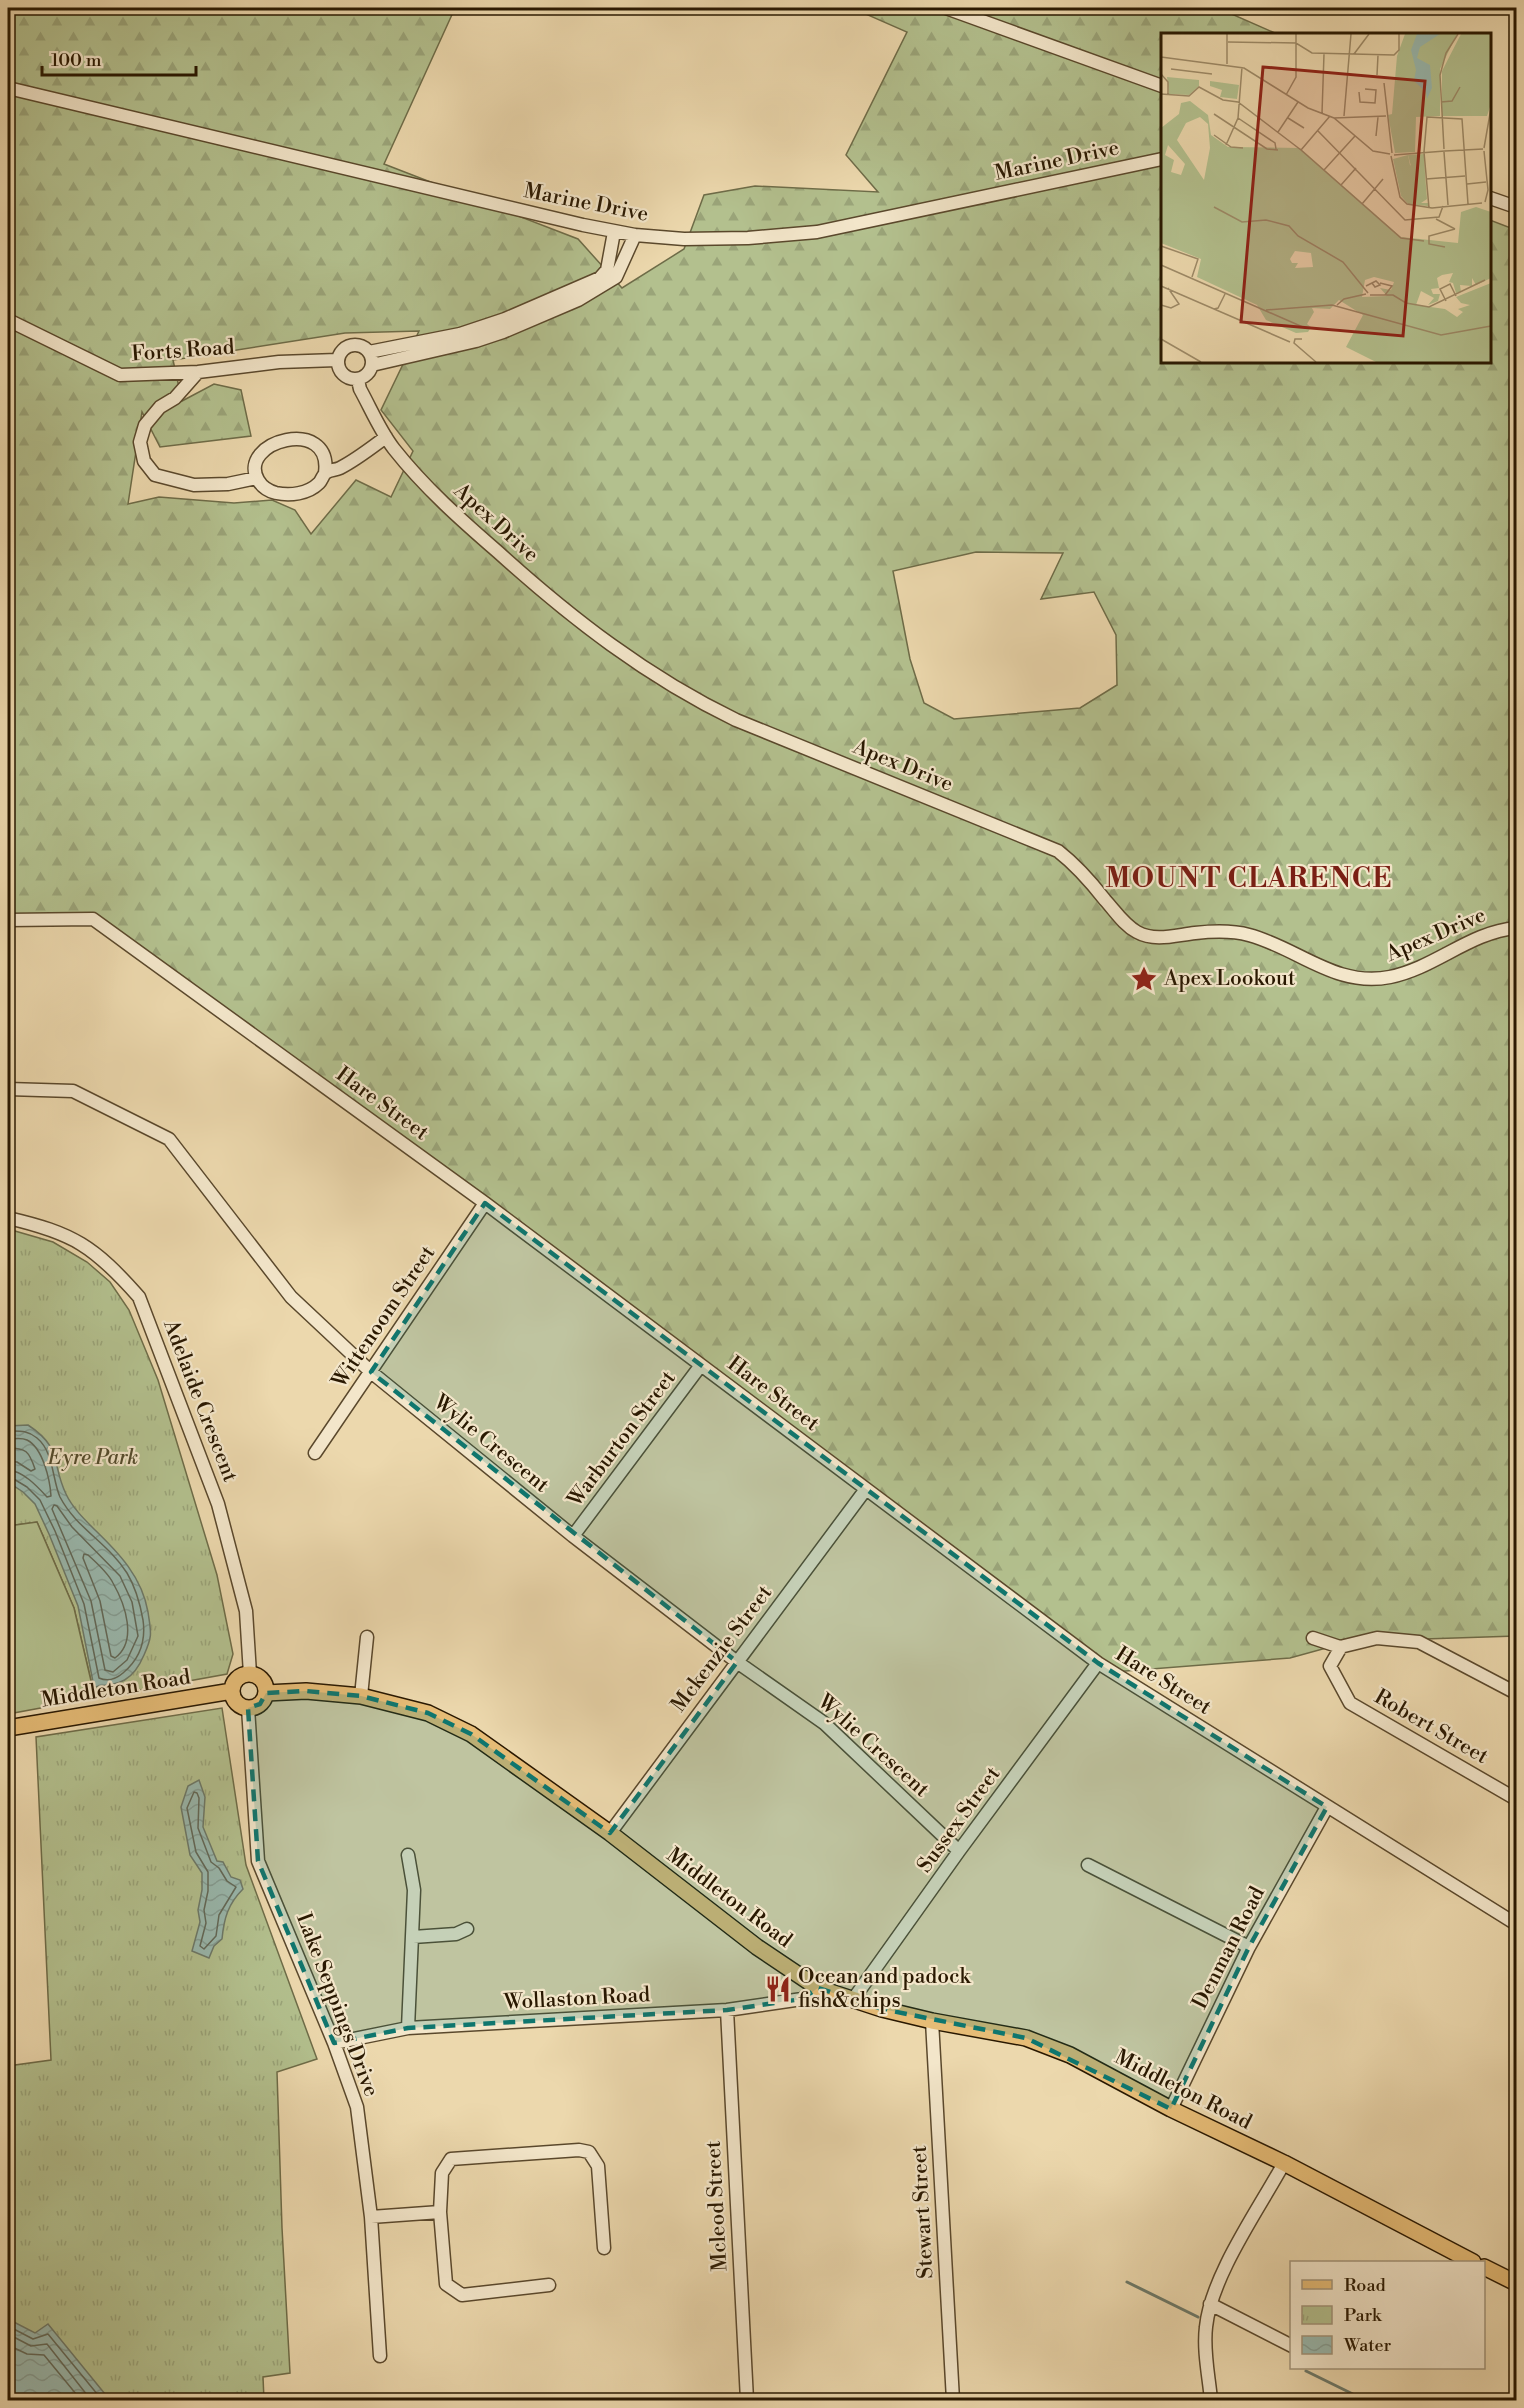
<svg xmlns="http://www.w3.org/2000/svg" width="1524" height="2408" viewBox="0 0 1524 2408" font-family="'Libre Bodoni',serif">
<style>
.forest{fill:url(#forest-firs);stroke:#6e6c48;stroke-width:1.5;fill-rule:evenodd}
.park{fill:url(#park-tufts);stroke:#6e6c48;stroke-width:1.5}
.garden{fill:#b3c08e;stroke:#6e6c48;stroke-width:1.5}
.water{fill:url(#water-waves);stroke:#6c7969;stroke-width:1.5}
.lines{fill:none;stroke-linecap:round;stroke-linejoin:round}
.shore{stroke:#616858;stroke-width:1.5}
.stream{stroke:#6c7969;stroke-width:3}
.minor-casing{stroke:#5a482c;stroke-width:15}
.major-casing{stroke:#291801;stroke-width:18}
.minor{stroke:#f3e6ca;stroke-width:12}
.major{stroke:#e6bc76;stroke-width:15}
.marked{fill:#0f766e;fill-opacity:0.2;stroke:#0f766e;stroke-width:4.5;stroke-dasharray:12 8;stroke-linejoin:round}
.labels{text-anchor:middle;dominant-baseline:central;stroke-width:4.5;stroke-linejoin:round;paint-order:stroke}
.street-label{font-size:21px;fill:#291801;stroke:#f3e6ca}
.poi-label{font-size:21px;fill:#291801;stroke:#f3e6ca;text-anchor:start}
.park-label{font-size:21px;font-style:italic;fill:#524a2b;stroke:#f3e6ca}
.district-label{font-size:27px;font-weight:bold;letter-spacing:1.5px;fill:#7a1f14;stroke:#f3e6ca}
.inset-road{fill:none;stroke:#9e8b68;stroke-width:1.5}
.view{fill:#8f2418;fill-opacity:0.15;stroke:#8f2418;stroke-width:3}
.inset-edge{fill:none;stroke:#291801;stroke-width:3}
</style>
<defs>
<pattern id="forest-firs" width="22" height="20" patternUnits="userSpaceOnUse" patternTransform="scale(1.5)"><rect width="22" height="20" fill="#b3c08e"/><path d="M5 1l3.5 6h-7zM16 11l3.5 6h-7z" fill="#9aa479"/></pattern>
<pattern id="park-tufts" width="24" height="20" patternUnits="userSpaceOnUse" patternTransform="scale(1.5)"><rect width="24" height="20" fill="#b3c08e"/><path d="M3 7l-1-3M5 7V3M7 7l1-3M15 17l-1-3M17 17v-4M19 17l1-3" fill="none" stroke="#9aa479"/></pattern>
<pattern id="water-waves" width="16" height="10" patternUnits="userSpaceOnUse" patternTransform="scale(1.5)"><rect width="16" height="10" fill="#99b9af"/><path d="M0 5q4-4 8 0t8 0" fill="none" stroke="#849e95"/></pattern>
</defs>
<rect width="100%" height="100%" fill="#ecd8ad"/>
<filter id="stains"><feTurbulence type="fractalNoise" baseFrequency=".00333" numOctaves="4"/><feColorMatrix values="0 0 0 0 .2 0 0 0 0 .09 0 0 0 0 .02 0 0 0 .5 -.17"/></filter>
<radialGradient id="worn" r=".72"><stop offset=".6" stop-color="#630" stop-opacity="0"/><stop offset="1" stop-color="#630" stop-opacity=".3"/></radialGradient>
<path class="forest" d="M8 8H455L384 164 578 239 622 288 684 249 704 195 755 186 878 192 846 155 907 32 861 12 863 8H1218L1277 34H1162V362H1490V220L1516 230V1636L1424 1639 1377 1634 1290 1658 1113 1672 98 923 8 918ZM419 331 381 410 413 451 391 497 356 480 311 534 295 510 272 500 234 503 159 497 128 504 142 412 160 447 251 436 241 390 214 384 182 401 173 360 345 333ZM976 552 1063 553 1041 599 1094 592 1116 635 1117 685 1080 708 954 719 924 703 910 659 893 571Z"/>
<path class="park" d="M8 1229 53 1242 87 1262 110 1282 129 1310 158 1380 217 1575 233 1654 227 1674 95 1698 74 1608 37 1522 8 1526Z
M222 1708 246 1865 317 2059 277 2072 282 2228 290 2373 263 2377 264 2400H8V2066L51 2060 36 1737Z"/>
<path class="garden" d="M37 1522 74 1608 95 1698 8 1714V1526Z"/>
<path class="water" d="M28 1425C63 1448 51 1463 66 1494 72 1507 84 1519 94 1529 119 1553 142 1577 148 1612 151 1633 153 1635 144 1655 133 1681 120 1685 94 1687L78 1606 49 1534 35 1504 23 1492 8 1482V1426Z
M199 1780 205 1797 203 1827 217 1861 223 1862 231 1877 240 1880 243 1889C228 1904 224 1918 222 1939L214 1946 209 1958 192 1951 200 1922 198 1910 202 1890V1873L190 1855 181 1807 188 1786Z
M8 2319 35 2333 48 2324 105 2394 104 2400H8Z"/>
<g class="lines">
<path class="shore" d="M8 1431C20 1431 27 1430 37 1438 54 1452 52 1479 60 1497 76 1528 109 1544 127 1573 136 1588 140 1603 143 1620 146 1641 140 1659 123 1673 116 1679 108 1682 99 1678L84 1604 55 1531 40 1500 27 1487 12 1478 8 1477
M8 1439C14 1439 21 1437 27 1440 43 1448 50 1480 51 1496L47 1497C37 1486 23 1471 8 1470
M8 1448C26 1448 29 1451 35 1469L31 1471 17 1462 8 1461
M54 1505 57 1506 72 1527 120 1576 132 1602 138 1636 127 1660 113 1672 105 1670 91 1601 52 1509Z
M84 1554 88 1555C97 1563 108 1573 113 1583 125 1604 138 1641 115 1658L111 1656 100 1601 83 1558Z
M194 1792 197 1793 199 1798 198 1828 211 1862 219 1868 227 1881 236 1887 219 1915 216 1936 204 1949 200 1946 206 1923 204 1910 208 1891V1872L196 1852 187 1808Z
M8 2326 33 2339 48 2334 98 2395V2400
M8 2334 31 2346 47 2344 91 2400
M8 2345 27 2354 44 2355 81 2400"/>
<path class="stream" d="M1127 2282 1198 2317
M1306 2371 1365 2400"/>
<g class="minor-casing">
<path id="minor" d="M946 8 1162 86
M8 88 583 225 635 235 684 239 748 238 817 232 1162 159
M1490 198 1516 207
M8 320 120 375 198 372 279 362 337 360
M338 362a17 17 0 1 1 34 0a17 17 0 1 1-34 0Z
M369 352 460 334 505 319 600 278 607 270 614 232
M372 365 476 341 503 332 578 300 616 277 635 235
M198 372 175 398 160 407 145 425 140 442 144 461 155 475 194 485 228 484 257 478
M358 380 360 389C371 409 380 431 394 449 424 487 461 520 498 552 571 618 647 677 736 720L1058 851C1076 865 1091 882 1105 900 1115 911 1124 925 1137 932 1155 942 1176 935 1195 933 1213 931 1231 930 1249 935 1298 948 1336 988 1390 977 1435 968 1470 932 1516 928
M325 473C333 415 236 441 258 480 262 487 268 491 276 493 290 496 308 494 319 483 322 480 323 474 327 472 330 470 336 470 340 468 356 460 371 448 386 437
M8 920 93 919 485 1203 1098 1663 1516 1924
M8 1089 73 1091 169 1139 291 1297 371 1372 573 1536 737 1662 824 1723 959 1851
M8 1218C73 1233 94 1246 139 1297L218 1504 246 1611 250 1674
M315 1453 485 1203
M573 1536 701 1365
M1313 1638 1340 1647 1377 1638 1419 1642 1516 1693
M1341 1647 1330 1666 1350 1703 1516 1799
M361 1696 367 1637
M248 1708 258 1861 334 2043 357 2107 371 2217 380 2356
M610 1833 866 1489
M408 1855 414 1890 408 2028
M1088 1865 1249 1947
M413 1937 456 1934 467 1929
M852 2001 959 1851 1098 1663
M727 2010 747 2400
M932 2021 953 2400
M334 2043 408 2028 727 2010 802 1999 818 1988
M1171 2109 1249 1947 1327 1807
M371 2217 440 2212
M549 2285 462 2295 446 2284 440 2212 442 2173 451 2159 579 2150 589 2152 598 2166 604 2248
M1210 2304 1292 2346
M1211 2400C1209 2377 1203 2351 1206 2327 1211 2276 1259 2209 1284 2163"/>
</g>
<g class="major-casing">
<path id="major" d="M232 1691a17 17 0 1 1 34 0a17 17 0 1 1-34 0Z
M266 1693 306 1691 361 1696 428 1713 471 1734 610 1833 757 1947 818 1988 882 2009 932 2021 1026 2038 1070 2055 1171 2109 1284 2163 1473 2262
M8 1728 232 1691
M1484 2267 1516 2283"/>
</g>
<use href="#minor" class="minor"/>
<use href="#major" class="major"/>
</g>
<path class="marked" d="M485 1203 1098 1663 1327 1807 1249 1947 1171 2109 1026 2038 882 2009 818 1988 802 1999 727 2010 408 2028 334 2043 258 1861 248 1708 260 1704 266 1693 306 1691 361 1696 428 1713 471 1734 610 1833 737 1662 371 1372Z"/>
<defs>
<g id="sight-bare" transform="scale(2.07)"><path d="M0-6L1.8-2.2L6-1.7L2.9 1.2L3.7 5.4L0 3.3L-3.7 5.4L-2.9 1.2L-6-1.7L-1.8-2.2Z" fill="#8f2418" stroke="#f3e6ca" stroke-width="2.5" paint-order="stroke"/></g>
<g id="restaurant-bare" transform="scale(2.07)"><path d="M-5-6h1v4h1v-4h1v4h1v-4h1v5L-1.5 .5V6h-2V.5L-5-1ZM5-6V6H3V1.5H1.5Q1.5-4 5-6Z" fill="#8f2418" stroke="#f3e6ca" stroke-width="2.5" paint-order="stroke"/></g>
</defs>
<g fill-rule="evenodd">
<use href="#sight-bare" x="1144" y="979"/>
<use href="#restaurant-bare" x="778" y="1989"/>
</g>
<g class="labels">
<g class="street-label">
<text transform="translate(1057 161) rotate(-12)">Marine Drive</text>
<text transform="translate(586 203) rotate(11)">Marine Drive</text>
<text transform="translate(183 351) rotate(-4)">Forts Road</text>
<text transform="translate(496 523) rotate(42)">Apex Drive</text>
<text transform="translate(903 766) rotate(22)">Apex Drive</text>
<text transform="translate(1436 935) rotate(-23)">Apex Drive</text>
<text transform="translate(382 1104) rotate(36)">Hare Street</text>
<text transform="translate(384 1317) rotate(-56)">Wittenoom Street</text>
<text transform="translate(773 1394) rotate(37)">Hare Street</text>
<text transform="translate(200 1401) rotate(69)">Adelaide Crescent</text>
<text transform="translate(622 1439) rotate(-53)">Warburton Street</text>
<text transform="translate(491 1444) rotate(39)">Wylie Crescent</text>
<text transform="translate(722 1649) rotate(-53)">Mckenzie Street</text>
<text transform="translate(1163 1681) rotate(32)">Hare Street</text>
<text transform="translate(116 1689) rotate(-9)">Middleton Road</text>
<text transform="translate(1431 1727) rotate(30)">Robert Street</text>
<text transform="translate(873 1746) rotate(42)">Wylie Crescent</text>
<text transform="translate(959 1820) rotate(-54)">Sussex Street</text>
<text transform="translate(729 1898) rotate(37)">Middleton Road</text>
<text transform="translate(1229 1948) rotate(-63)">Denman Road</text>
<text transform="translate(577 1999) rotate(-3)">Wollaston Road</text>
<text transform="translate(337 2005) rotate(69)">Lake Seppings Drive</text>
<text transform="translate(1183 2090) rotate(27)">Middleton Road</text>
<text transform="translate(717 2206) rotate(-93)">Mcleod Street</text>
<text transform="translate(923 2212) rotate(-93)">Stewart Street</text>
</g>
<g class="poi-label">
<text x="1164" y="979">Apex Lookout</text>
<text x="798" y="1977">Ocean and padock<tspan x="798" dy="24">fish&amp;chips</tspan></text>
</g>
<g class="park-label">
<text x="93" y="1458">Eyre Park</text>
</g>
<g class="district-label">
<text x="1249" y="879">MOUNT CLARENCE</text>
</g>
</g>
<g transform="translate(1161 33)">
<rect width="330" height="330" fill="#ecd8ad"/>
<path d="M300 1H330V71L326 83H281V38Z" fill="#b3c08e"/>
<path d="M6 44 38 47V53L28 62 8 61ZM29 68 47 82 50 102 67 114 139 115 240 204 297 210 300 179 315 174 330 179V245L315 252 311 245V253L299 252 300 259 295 260 292 250 288 249 292 240 281 242 276 245 278 255 270 256 272 261H279L277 268 267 272 273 265 260 258 255 272 284 276 296 284 302 279 297 276 309 272 300 270 295 264 330 250V329H215L185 314 202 282 178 267 169 276 151 275 153 279 146 291 150 294 147 299 135 300 105 287 96 272 36 244 40 226 0 210V95L18 81 20 70ZM39 84 47 91 49 115 43 147 16 107 25 90ZM7 112 24 131 20 142 10 139 13 127 4 122ZM134 218 150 220 152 234 134 235 137 230H131L129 226ZM213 244 233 249 230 257 219 255 226 263 201 264 204 247Z" fill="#b3c08e" fill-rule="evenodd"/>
<path d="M244 1H296L279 36V83L255 84 254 119 234 120 227 82 231 81 236 23ZM247 122 249 132 264 141 266 166 260 170H267V173L247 171 240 163 232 126Z" fill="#b3c08e"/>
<path d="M49 48 78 52 76 66 59 64 61 57 49 53ZM263 121 264 141H252L247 122Z" fill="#b3c08e"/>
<path d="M256 1H279L259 14 256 25 269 32 271 55 266 66 265 59 253 48 255 37 250 17Z" fill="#99b9af"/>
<path class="inset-road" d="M67 9 135 10 151 20 233 22 238 17V1M193 21 208 1M0 24 83 35 147 75 173 85 212 118 229 121M66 31V1M10 36 51 41M0 41 7 49V62M216 42 217 22M223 50 231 120M198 59 199 69 214 70 215 57 204 56M0 61 28 63 38 54 62 67 77 69 140 117 240 205 263 208M125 62 135 44V1M280 69 291 68 299 54M161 80 163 21M53 81 106 116 117 117M183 83 190 1M77 85 114 110 115 116M127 85 143 95M173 85 225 83M157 98 244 187 278 184 282 173M117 99 137 69M53 102 70 114 82 115M215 103 217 84M65 112 77 85 81 34M323 115 330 75M283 116 279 42 285 20 297 1M140 117 169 83M284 118 322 116M323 118 327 157 324 169M283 119 287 172M233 122 284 118M230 123 239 164 246 171 271 175 321 170M163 137 194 103M265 146 304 143M306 151 325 149M180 152 195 135M201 171 222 146M53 174 81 189 105 187 128 193 137 203 182 229 207 260M268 175 263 119 266 84 301 86 307 171M275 186 294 196M0 213 37 226 31 244M284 214 268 211V203L294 196M0 232 144 295M219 250 231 253 224 262M0 253 129 309M205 253 215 248 219 252 214 254 211 250M209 262H232L245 270 268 274 324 247M285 268 279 256 289 251 295 263M0 272 10 275 18 271 7 255M176 272 183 266 205 261M53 276 57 275 64 261M105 277 171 272 280 302 330 293M0 306 40 329M141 306H134L133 310 155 329"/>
<path class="view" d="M102 34 264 48 242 303 80 289Z"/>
<rect width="330" height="330" class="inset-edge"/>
</g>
<rect width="1524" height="2408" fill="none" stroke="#ecd8ad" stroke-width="30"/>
<rect x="9" y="9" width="1506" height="2390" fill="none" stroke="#291801" stroke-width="3"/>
<rect x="15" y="15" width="1494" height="2378" fill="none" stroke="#291801" stroke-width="1.5"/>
<rect x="1290" y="2261" width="195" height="108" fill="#f3e6ca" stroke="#a2947a" stroke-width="1.5"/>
<rect x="1302" y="2280" width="30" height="9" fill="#e6bc76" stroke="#a2947a" stroke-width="1.5"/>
<text x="1344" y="2291" font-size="18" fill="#291801">Road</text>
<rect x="1302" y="2306" width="30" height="18" fill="url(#park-tufts)" stroke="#a2947a" stroke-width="1.5"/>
<text x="1344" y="2321" font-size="18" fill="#291801">Park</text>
<rect x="1302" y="2336" width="30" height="18" fill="url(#water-waves)" stroke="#a2947a" stroke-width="1.5"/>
<text x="1344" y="2351" font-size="18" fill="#291801">Water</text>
<path d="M42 66v9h154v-9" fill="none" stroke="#291801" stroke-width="3"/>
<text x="51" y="66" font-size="18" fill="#291801" stroke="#f3e6ca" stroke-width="4.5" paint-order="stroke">100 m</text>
<rect width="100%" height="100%" filter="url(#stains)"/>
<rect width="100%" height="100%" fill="url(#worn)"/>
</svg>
